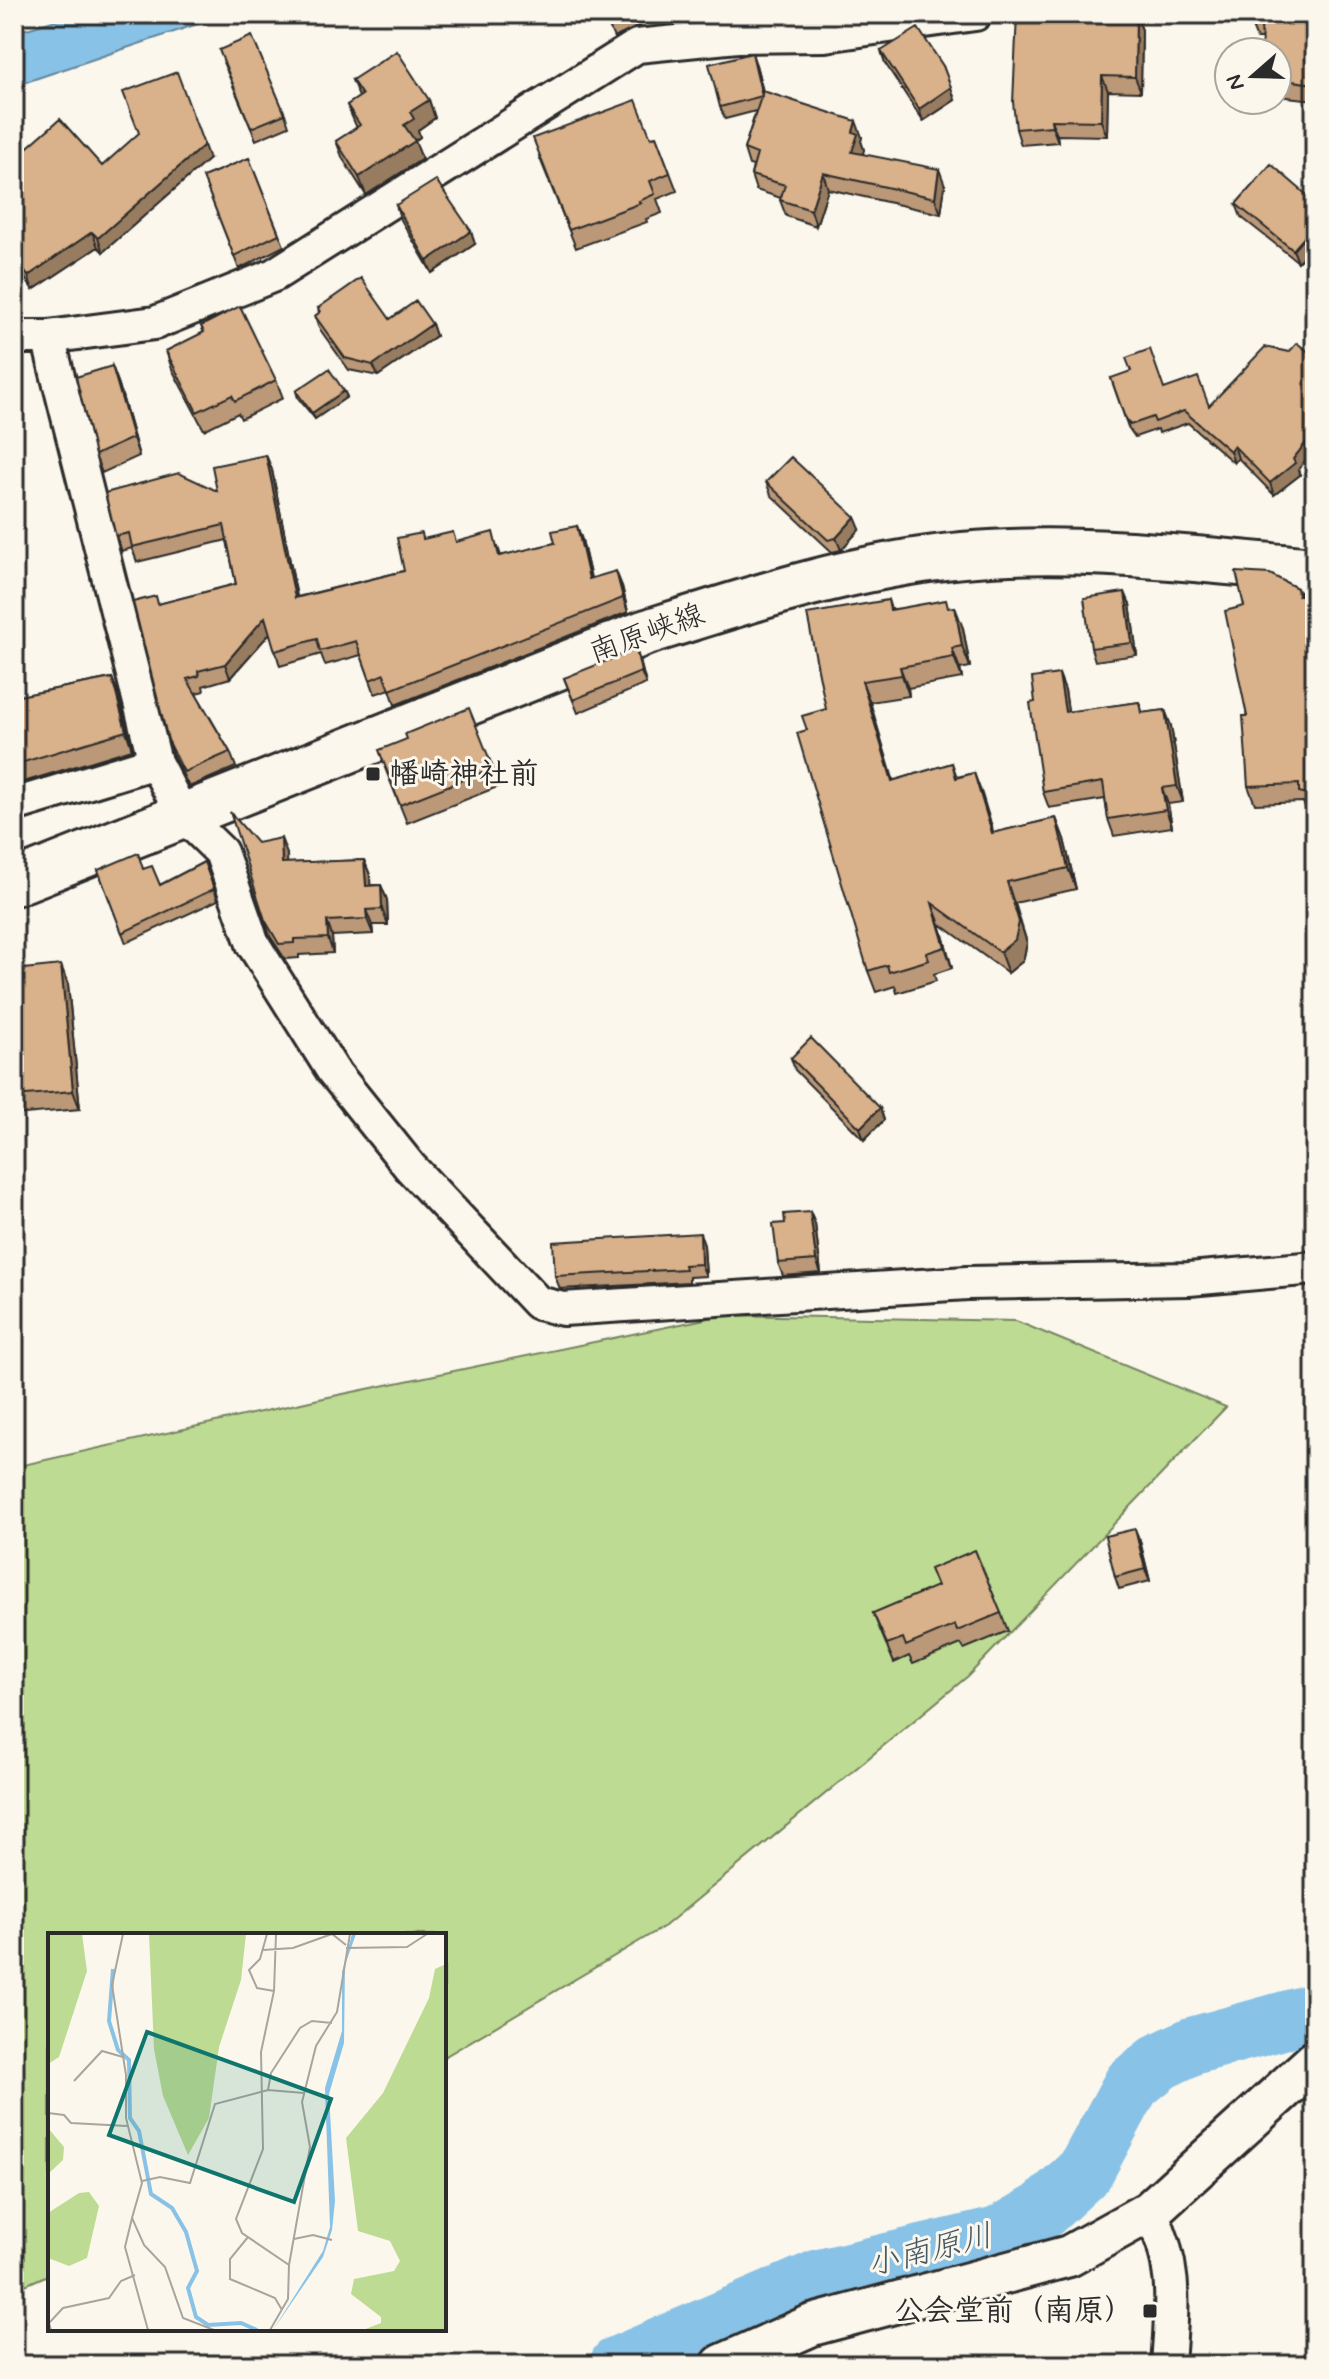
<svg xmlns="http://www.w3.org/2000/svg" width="1329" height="2379" viewBox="0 0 1329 2379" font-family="Mynerve,'Klee One',sans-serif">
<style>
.green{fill:#bedb93;stroke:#74835f;stroke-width:2}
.water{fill:#88c2e7;stroke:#63869c;stroke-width:2}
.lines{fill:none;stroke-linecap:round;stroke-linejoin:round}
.river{stroke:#88c2e7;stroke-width:58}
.minor-casing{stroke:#2b2b2b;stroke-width:38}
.tertiary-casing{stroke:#2b2b2b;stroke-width:46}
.secondary-casing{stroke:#2b2b2b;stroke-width:50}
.minor{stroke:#fbf7ec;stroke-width:32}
.tertiary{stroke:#fbf7ec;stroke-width:40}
.secondary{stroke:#fbf7ec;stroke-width:44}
.wall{fill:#bb9877;stroke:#2b2b2b;stroke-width:2}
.shaded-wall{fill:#987c61;stroke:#2b2b2b;stroke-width:2}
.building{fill:#d9b18a;stroke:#2b2b2b;stroke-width:2}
.poi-dot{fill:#2b2b2b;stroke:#fbf7ec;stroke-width:3}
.labels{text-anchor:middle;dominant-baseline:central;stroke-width:6;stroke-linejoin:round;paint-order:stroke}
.street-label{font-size:30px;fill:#2b2b2b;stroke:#fbf7ec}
.poi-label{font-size:30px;font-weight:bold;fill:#2b2b2b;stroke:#fbf7ec;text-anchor:start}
.water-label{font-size:32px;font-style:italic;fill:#475863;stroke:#fbf7ec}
.inset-river{fill:none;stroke:#88c2e7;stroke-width:4}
.inset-road{fill:none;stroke:#a8a59f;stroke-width:2}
.view{fill:#0f766e;fill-opacity:0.15;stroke:#0f766e;stroke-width:4}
.inset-edge{fill:none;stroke:#2b2b2b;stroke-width:4}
</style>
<rect width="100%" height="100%" fill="#fbf7ec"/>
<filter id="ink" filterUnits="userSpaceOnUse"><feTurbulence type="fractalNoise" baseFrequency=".0125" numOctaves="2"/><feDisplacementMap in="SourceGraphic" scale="16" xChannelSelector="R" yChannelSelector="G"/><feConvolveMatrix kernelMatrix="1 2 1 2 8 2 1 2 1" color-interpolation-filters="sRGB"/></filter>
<g filter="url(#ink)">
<path class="green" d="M724 1315 1016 1321 1226 1407 968 1676 665 1926 444 2057V1935H50V2274L14 2290V1467L319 1399Z"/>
<path class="water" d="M75 14H227L14 86V33Z"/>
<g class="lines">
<path class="river" d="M618 2365 820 2278 998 2236 1043 2210 1085 2171 1132 2084 1159 2062 1192 2046 1315 2012"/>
<g class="minor-casing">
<path id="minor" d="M14 337H48L155 323 274 275 637 46 737 36 825 35 975 14
M48 337 155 762 182 814 221 852 253 944 333 1071 410 1167 538 1303 563 1309 967 1283 1189 1279 1315 1268
M14 805 155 762
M1150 2211C1178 2267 1172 2305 1168 2365"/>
</g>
<g class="tertiary-casing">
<path id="tertiary" d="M722 2365 812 2325 1069 2256 1150 2211 1315 2061"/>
</g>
<g class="secondary-casing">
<path id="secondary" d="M14 883 644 633C748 600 854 565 963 555 1080 544 1198 560 1315 570"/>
</g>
<use href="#minor" class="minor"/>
<use href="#tertiary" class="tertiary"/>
<use href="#secondary" class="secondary"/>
</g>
<path class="wall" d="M591 14H664L614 38 607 22 597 26Z
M701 14H736V17L706 20Z
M1315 14V100L1277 96V52L1262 39H1257L1250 22Z
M1136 15 1142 30 1141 92 1108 91 1107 136 1057 135 1058 142 1021 145 1016 129Z
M881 51 943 66 955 100 923 121 885 63Z
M223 62 285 114 289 126 256 140Z
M756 65 763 91 862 137 861 141 864 150 862 154 945 185 941 214 828 189 816 226 786 216 780 200 781 198 756 190 751 175 753 166 749 165 744 149 756 111 725 119 720 107Z
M352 80 429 100 435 118 418 130 420 137 415 141 422 159 366 195 343 159 336 141 357 128 347 105 359 97Z
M656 136 677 191 657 199 662 213 646 219 647 222 576 248 539 156Z
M249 158 284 246 239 269 203 177Z
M14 159 102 166 209 159 103 252 98 247 33 290 20 271 14 274Z
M1315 202V243L1298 262 1241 217 1236 204Z
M396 205 475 244 432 273 400 218Z
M318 308 390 319 432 324 436 336 378 376 349 370 319 328 315 316 319 313Z
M201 326 276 380 283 398 241 419 238 413 204 430 172 369 166 351 204 333Z
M112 366 119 385 139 456 102 473 95 455Z
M1111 378 1164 389 1209 406 1298 470 1300 475 1274 495 1238 458 1234 463 1188 423 1159 433 1158 429 1135 437 1128 427Z
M296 391H344L347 397 315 419 298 398Z
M266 455 272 470 297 597 404 571 424 539 498 547 501 556 555 543 577 526 582 540 591 578 622 586 628 612 395 705 390 689 375 694 361 655 325 665 321 654 280 666 270 633 230 678 203 686 204 691 196 693 230 752 236 767 189 787 173 755 168 740 159 604 236 584 227 540 137 562 132 548 122 551 116 536 217 491Z
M766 482 860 529 841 550 832 552 771 495Z
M1297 588 1299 595H1315V812L1306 810 1303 802 1255 804 1248 786 1244 606Z
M888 600 891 609 949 608 963 628 970 667 960 669 962 678 908 688 909 696 870 702 893 781 952 763 957 777 974 773 993 833 1056 818 1064 839 1076 889 1015 903 1027 943 1023 961 1008 973 940 924 952 968 934 974 936 981 897 993 895 986 876 992 868 971 807 730 826 709Z
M1130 604 1137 655 1095 661 1091 648Z
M640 661 646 684 578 713 564 678Z
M1059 674 1065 690 1068 712 1139 702 1143 713 1165 710 1171 726 1183 802 1168 804 1172 827 1114 836 1108 819 1105 799 1049 808 1043 792 1035 702Z
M112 678 119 696 132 749 17 784 14 776V697Z
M385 768H493L500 786 407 823Z
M257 843 287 854V863L364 860 370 875V885H381L387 900 388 925H372L373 934 332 936 333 953 299 955V958L285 959 270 936 265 920Z
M204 862 218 900 126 943 98 870 143 869 160 885Z
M14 970 68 984 80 1109 14 1115Z
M791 1058 880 1108 884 1120 864 1140 795 1070Z
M810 1212 815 1224 821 1273 783 1276 778 1263Z
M704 1245 706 1276 689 1277V1282L560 1289 555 1276Z
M1140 1541 1150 1581 1119 1589 1115 1577Z
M873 1613H1001L1008 1631 964 1649 961 1644 913 1664 909 1656 894 1663Z"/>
<path class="shaded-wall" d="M674 14H682L676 21Z
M1136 15 1142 30 1141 92 1135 77Z
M752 53 756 65 767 108 762 96Z
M1102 76 1108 91 1107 136 1101 121Z
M951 87 955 100 923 121 919 109Z
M429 100 435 118 418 130 420 137 411 143 404 125 410 112Z
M1051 120 1057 135 1058 142 1052 126Z
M856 121 862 137 861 141 864 150 858 168 852 152 853 132Z
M415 141 422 159 366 195 359 177Z
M204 145 209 159 103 252 98 238Z
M939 169 945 185 941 214 935 198Z
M823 173 828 189 816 226 811 210Z
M1315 225V243L1298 262 1293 250Z
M471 231 475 244 432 273 427 261Z
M92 232 98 247 33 290 28 276Z
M432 324 436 336 378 376 373 365Z
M112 366 119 385 139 456 133 438Z
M344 391 347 397 315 419 312 413Z
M1315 431V448L1298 470 1300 475 1274 495 1270 483 1293 459Z
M1234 446 1238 458 1234 463 1230 451Z
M266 455 272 470 300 612 295 598Z
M855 517 860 529 841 550 836 538Z
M577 526 582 540 594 593 589 579Z
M616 571 622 586 628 612 623 598Z
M1125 592 1130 604 1137 655 1132 643Z
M955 607 963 628 970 667 962 646Z
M265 617 271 632 230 678 225 664Z
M952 648 960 669 962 678 954 657Z
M636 649 640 661 646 684 641 672Z
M900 667 908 688 909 696 902 675Z
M1059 674 1065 690 1071 729 1065 712Z
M112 678 119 696 132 749 126 731Z
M862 681 870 702 900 802 892 781Z
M1165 710 1171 726 1183 802 1177 786Z
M974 773 982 794 1000 854 992 833Z
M1162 788 1168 804 1172 827 1166 810Z
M1056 818 1064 839 1076 889 1068 868Z
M281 838 287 854 288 878 282 863Z
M364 860 370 875 371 901 366 886Z
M1007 882 1027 943 1023 961 1008 973 1000 952Z
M381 885 387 900 388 925 382 909Z
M932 903 940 924 952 968 945 947Z
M366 910 372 925 373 934 367 919Z
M327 921 332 936 333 953 328 938Z
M61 965 68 984 80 1109 73 1091Z
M880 1108 884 1120 864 1140 860 1128Z
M810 1212 815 1224 821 1273 816 1260Z
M700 1233 704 1245 706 1276 701 1264Z
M1135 1529 1140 1541 1150 1581 1145 1569Z"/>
<path class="building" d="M605 14H627L608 23Z
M1017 14 1136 15 1135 77 1102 76 1101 121 1051 120 1052 126 1016 129 1013 102Z
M1251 14H1315V84L1277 79V52H1262L1261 22H1250Z
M918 28 943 66 951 87 919 109 881 51Z
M252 36 285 114 251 128 219 50Z
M397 51 429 100 410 112 414 119 404 125 415 141 359 177 336 141 360 125 347 105 362 95 352 80Z
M752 53 762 96 720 107 709 64Z
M177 72 204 145 98 238 92 232 28 276 14 257V159L60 119 102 166 139 133 123 92Z
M763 91 856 121 853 132 858 134 852 152 939 169 935 198 823 173 811 210 780 200 785 185 751 175 757 154 744 149Z
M636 100 651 138 656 136 670 173 650 181 655 194 639 201 641 203 569 230 533 138Z
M249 158 279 234 234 256 203 177Z
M1271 164 1315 202V225L1293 250 1236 204Z
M436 180 471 231 427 261 396 205Z
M361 278 390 319 416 301 432 324 373 365 345 358 315 316 320 312 318 308Z
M240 306 276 380 235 401 232 395 197 412 166 351 204 332 201 326Z
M1297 343 1315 357V431L1293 459 1295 463 1270 483 1234 446 1230 451 1184 411 1155 422 1153 417 1130 425 1124 415 1111 378 1131 371 1126 358 1150 349 1164 389 1198 377 1209 406 1265 347 1289 352Z
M112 366 133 438 95 455 76 377Z
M329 369 344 391 312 413 296 391Z
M266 455 295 598 404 571 397 538 422 533 423 539 453 532 456 542 493 532 499 556 555 543 552 531 577 526 589 579 616 571 623 598 390 690 384 674 370 680 356 641 320 651 317 639 275 651 265 617 225 664 198 671 199 676 187 679 230 752 184 772 168 740 133 602 156 596 158 604 236 584 224 525 132 547 129 533 116 536 105 493 179 473 217 491 212 466Z
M791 457 855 517 836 538 828 540 766 482Z
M1236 572 1270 574 1297 588 1298 595H1315V796L1299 792V784L1248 786 1243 716H1247L1225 611 1244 606Z
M1125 592 1132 643 1091 648 1084 598Z
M888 600 890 610 946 600 948 608 955 607 962 646 952 648 954 657 900 667 902 675 862 681 892 781 952 763 956 778 974 773 992 833 1056 818 1068 868 1007 882 1019 922 1015 940 1000 952 932 903 945 947 926 953 929 960 889 972 887 965 868 971 797 733 807 730 802 716 826 709 807 614Z
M636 649 641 672 573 700 564 678Z
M1059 674 1065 712 1139 702 1141 713 1165 710 1177 786 1162 788 1166 810 1108 819 1103 782 1043 792 1030 703 1035 702 1032 678Z
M112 678 126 731 14 765V697Z
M469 708 493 768 400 805 379 750 407 739 405 734Z
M230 812 257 843 281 838 282 863 364 860 366 886 381 885 382 909 366 910 367 919 327 921 328 938 294 939V943L279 944 265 920Z
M138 853 143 869 152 866 160 885 204 862 214 889 122 933 98 870Z
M61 965 73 1091 14 1096V970Z
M811 1038 880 1108 860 1128 791 1058Z
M810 1212 816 1260 778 1263 773 1224 785 1223 784 1214Z
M700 1233 701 1264 684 1265 685 1269 555 1276 553 1242Z
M1135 1529 1145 1569 1115 1577 1105 1536Z
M975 1550 1001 1613 957 1631 955 1625 906 1646 903 1638 887 1644 873 1613 937 1586 930 1569Z"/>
</g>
<g class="poi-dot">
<rect x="365" y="766" width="16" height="16" rx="4"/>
<rect x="1142" y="2303" width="16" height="16" rx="4"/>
</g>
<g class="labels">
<g class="street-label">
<text transform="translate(647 634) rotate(-20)">南原峡線</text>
</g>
<g class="poi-label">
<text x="389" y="774">幡崎神社前</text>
<text x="1134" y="2311" text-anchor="end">公会堂前（南原）</text>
</g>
<g class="water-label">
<text transform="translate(930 2251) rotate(-14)">小南原川</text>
</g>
</g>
<g transform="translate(48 1933)">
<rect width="398" height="398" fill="#fbf7ec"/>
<path d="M0 1H34L39 38 11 124 0 131ZM101 1H198L193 47 171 114 161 185 140 222 115 163 106 116ZM398 31V397H315L333 390V384L303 361 306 346 346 338 352 328 342 308 310 298 298 205 335 160 381 65 387 36ZM0 195 16 214 15 227 0 241ZM41 259 51 273 39 325 21 333 0 325V280L31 260Z" fill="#bedb93"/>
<path d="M304 1H308L297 32 296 110 281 161 287 268 284 297 275 324 225 397 275 318 282 294 277 155 294 98V39Z" fill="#88c2e7"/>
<path class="inset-river" d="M65 36 61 88 70 117 81 127 82 185 91 198 103 261 124 275 138 299 149 338 140 355 148 384 160 392 193 390 209 397"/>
<path class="inset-road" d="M75 1 64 52 78 142V185L94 250 84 285 96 312 117 334 135 385 166 397M219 1 212 26 201 37 209 55 226 58M298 15 359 14 379 1M215 17 245 15 284 1 298 12M26 148 54 118 75 124M220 157 223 140 252 95 264 88 284 90M0 180 16 182 23 190 79 193M94 248 112 244 142 250 167 171 220 157 256 160M84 285 77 314 100 397M200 304 182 326V346L227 365 234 377M246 306 265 302 284 307M241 332 262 214 254 169 268 113 289 79 302 1M3 397 1 390 15 375 61 365 73 348 87 342M222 397 240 366 241 332 194 300 188 286 215 216 213 119 226 58 228 1"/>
<path class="view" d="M99 99 283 166 246 269 61 202Z"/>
<rect width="398" height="398" class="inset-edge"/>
</g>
<rect width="1329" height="2379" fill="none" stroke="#fbf7ec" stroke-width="48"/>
<rect x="24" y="24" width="1281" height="2331" fill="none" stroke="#2b2b2b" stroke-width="3" filter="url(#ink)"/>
<g transform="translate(1253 76) rotate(250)"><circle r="38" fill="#fbf7ec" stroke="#a8a59f" stroke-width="2"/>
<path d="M0-6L14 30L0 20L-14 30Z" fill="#2b2b2b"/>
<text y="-12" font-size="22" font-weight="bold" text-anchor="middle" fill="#2b2b2b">N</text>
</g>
</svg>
